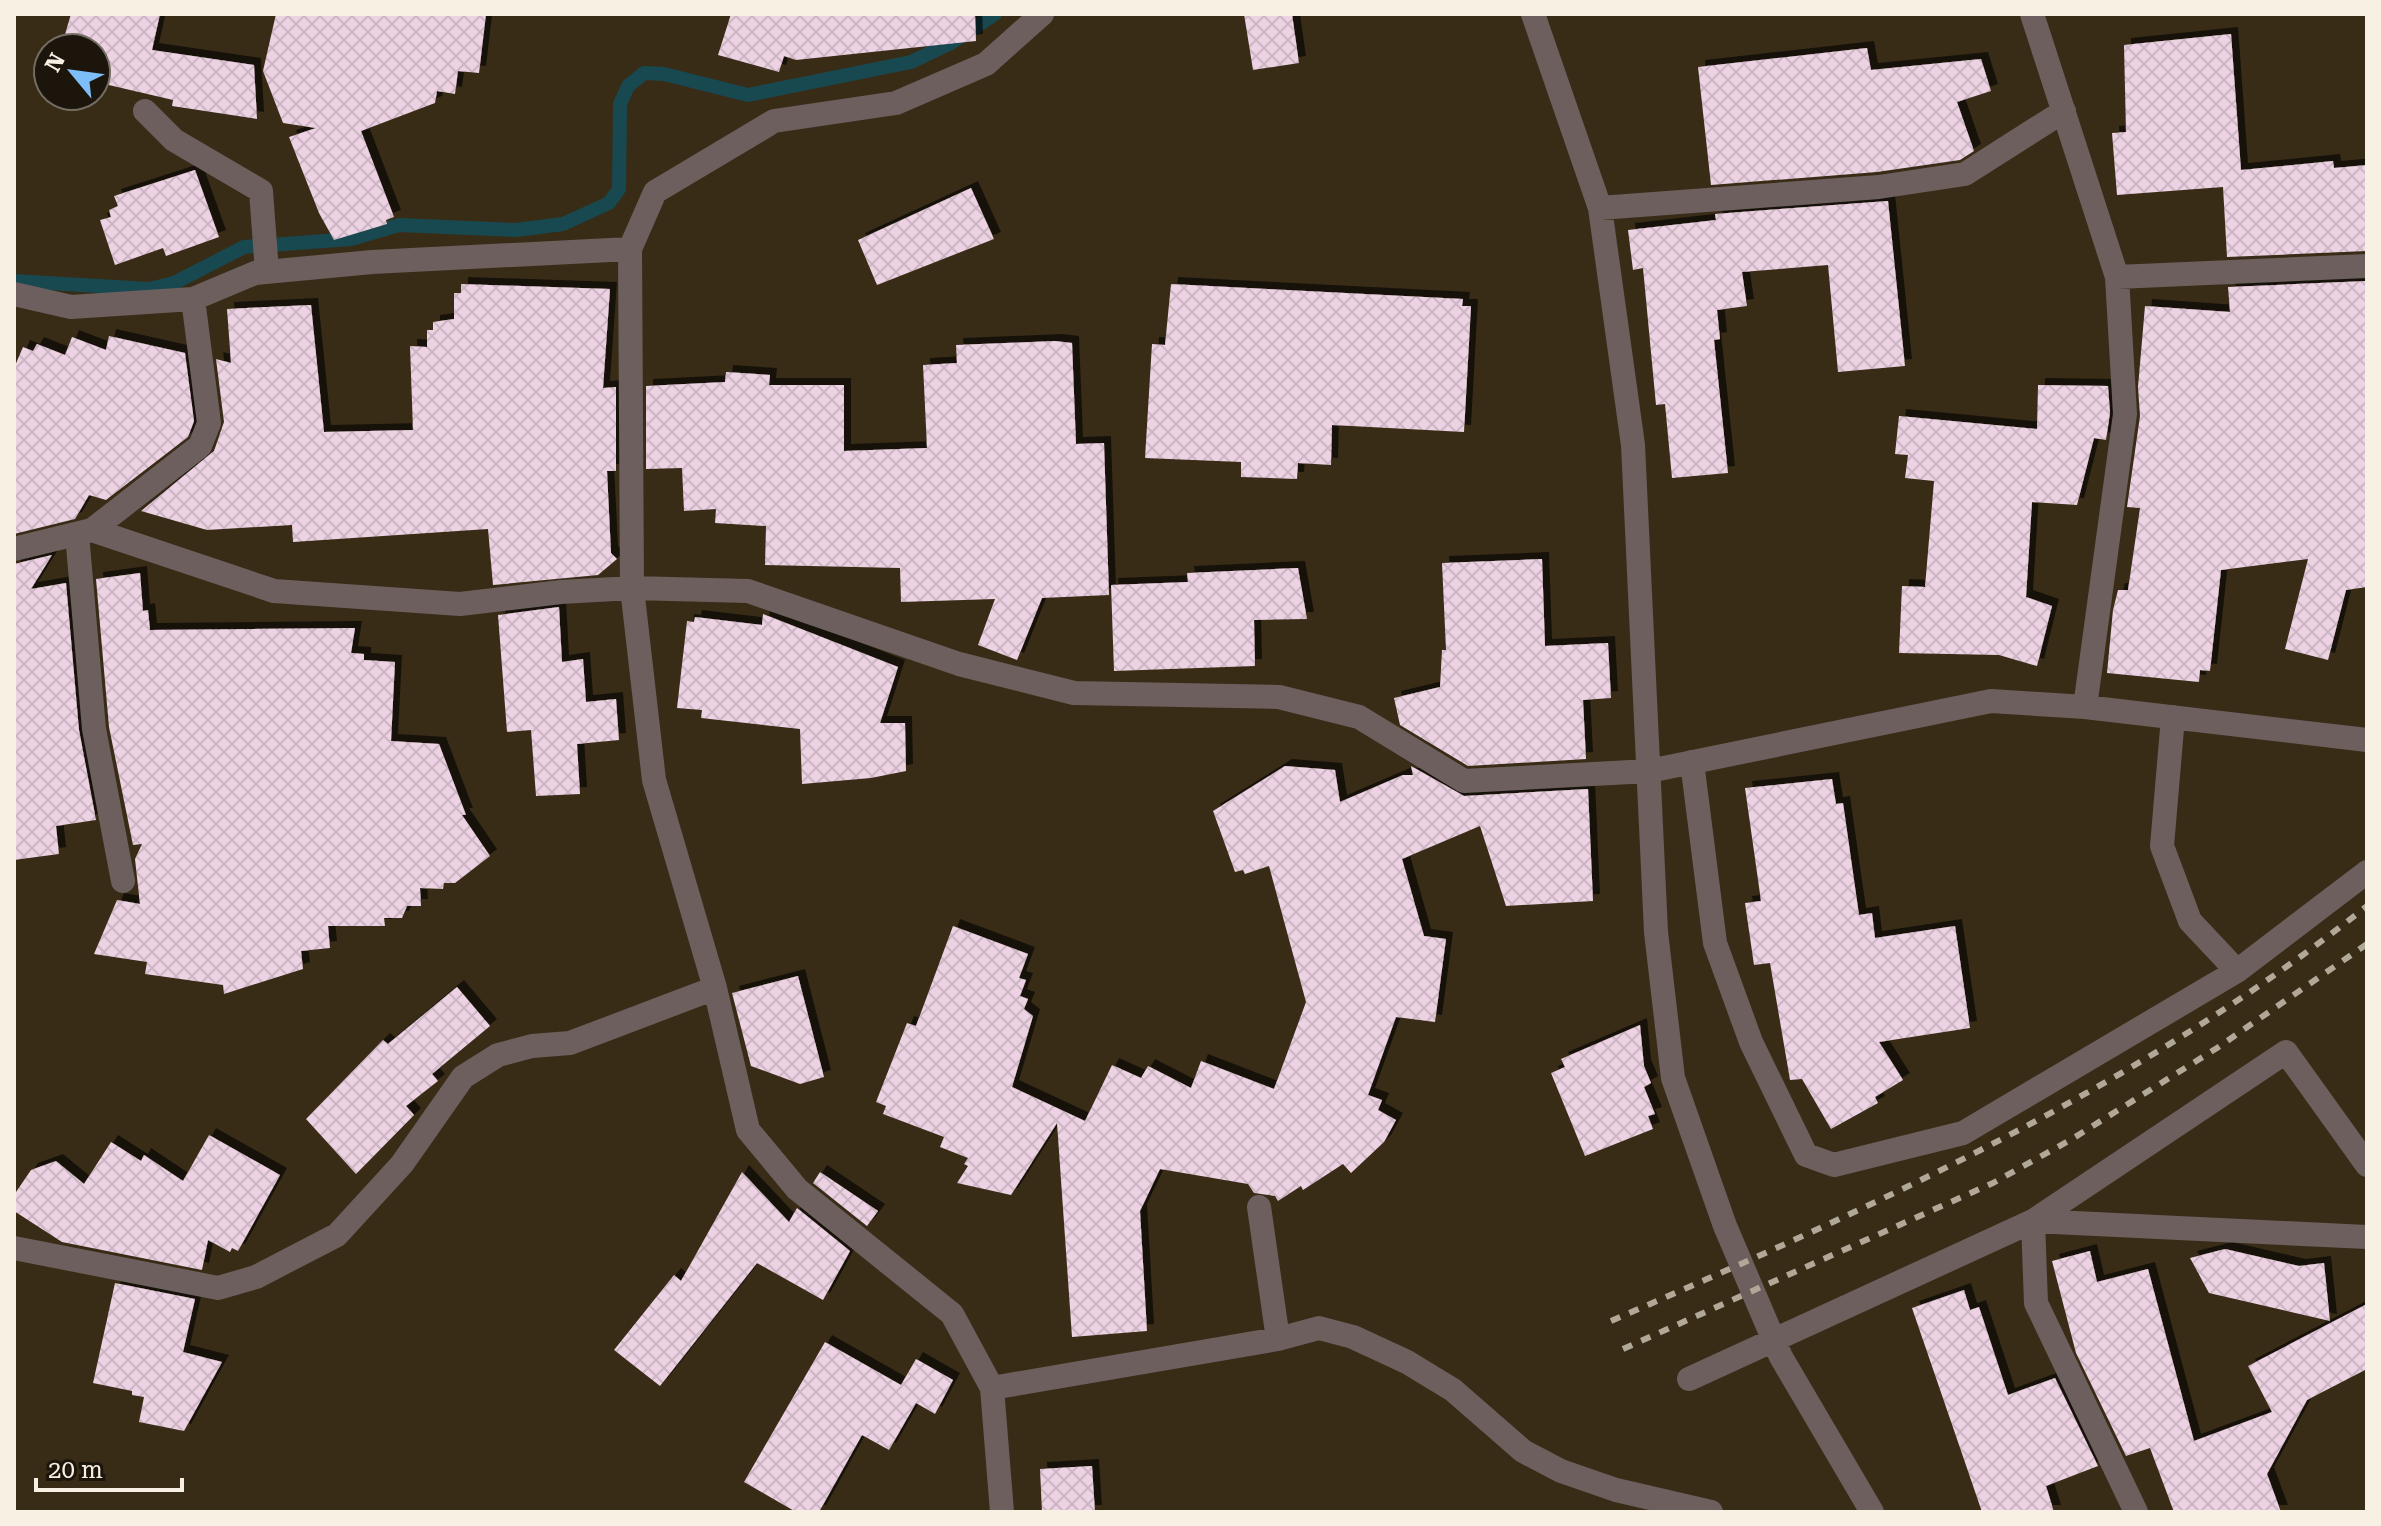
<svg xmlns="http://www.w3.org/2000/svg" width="2381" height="1526" viewBox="0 0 2381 1526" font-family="'Roboto Serif',serif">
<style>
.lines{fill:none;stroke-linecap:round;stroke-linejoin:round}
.stream{stroke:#194950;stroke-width:14}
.building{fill:url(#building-cross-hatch);filter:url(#shadow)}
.minor{stroke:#6d5f5e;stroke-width:24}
.rail{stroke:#b2a898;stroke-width:6;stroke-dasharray:10 10;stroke-linecap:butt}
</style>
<defs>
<pattern id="building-cross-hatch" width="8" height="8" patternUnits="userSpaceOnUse" patternTransform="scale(2)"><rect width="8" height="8" fill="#edd2e3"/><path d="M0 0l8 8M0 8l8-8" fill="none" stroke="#ccb6c3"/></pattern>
<filter id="shadow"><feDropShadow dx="7" dy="-7" stdDeviation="0" flood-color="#0009"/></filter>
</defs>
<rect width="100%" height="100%" fill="#382c17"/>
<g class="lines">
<path class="stream" d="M14 281 149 289 174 283 244 247 351 239 399 225 516 230 563 224 609 203 619 189 620 104 628 86 644 73 664 74 748 95 911 62 951 43 995 14"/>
</g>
<path class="building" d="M71 14H160L152 50 254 65 257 119 172 106 173 100 96 82V48H61Z
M276 14H486L479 73 458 71 455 94 437 91 435 103 361 131 394 217 386 220 387 224 334 240 319 213 289 137 316 128 283 123 263 71Z
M731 14H975L976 41 796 60 784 56 779 72 718 55Z
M1244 14H1292L1299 63 1253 70Z
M2231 34 2241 170 2333 161 2334 168 2367 165V251L2227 257 2223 187 2117 195 2112 133 2126 132 2124 45Z
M1867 48 1871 70 1981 59 1991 91 1957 102 1974 151 1960 160 1877 172 1711 185 1698 67Z
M195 170 219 237 166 256 163 248 115 265 100 220 111 217 109 210 118 206 114 196Z
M971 188 994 239 877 285 858 240Z
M1888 201 1905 366 1838 372 1828 265 1742 272 1747 306 1717 310 1720 339 1714 340 1728 473 1672 478 1665 404 1656 405 1643 268 1633 270 1628 230 1716 220 1715 214Z
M2367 281V587L2346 590 2328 660 2285 649 2308 559 2221 570 2210 671 2200 670 2199 682 2107 673 2113 610 2118 590H2128L2140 508 2127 507 2140 416 2138 387 2145 306 2230 312 2228 287Z
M461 284 610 289 603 388 616 387V471H607L611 553 617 559 598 575 493 585 488 529 293 542 292 525 207 530 141 511 214 451 224 422 216 359 231 363 227 309 311 305 324 432 413 430 410 346 427 347V330H433V322L454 319V293H461Z
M1171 284 1463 299 1462 306H1471L1464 432 1332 425 1331 465 1298 463 1297 479 1241 477V462L1145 458 1152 344 1165 345Z
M109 336 185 353 194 421 188 437 106 500 89 495 75 519 14 534V368L23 347 33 351 37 344 65 355 72 337 106 350Z
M1055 341 1072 343 1076 444 1104 443 1109 595 1042 598 1017 660 978 645 995 599 901 602 900 568 765 565 766 526 715 523 716 509 684 511 682 468 646 469V386L725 382 726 372 770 375 769 385H844V451L927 448 923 365 957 363 956 345Z
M2038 385 2108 386 2110 413 2106 440 2094 438 2077 505 2032 502 2026 597 2052 606 2037 666 1999 655 1899 653 1902 586 1925 587 1934 481 1905 478 1908 455 1895 454 1899 416 2037 429Z
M52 555 31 589 66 583 79 730 96 820 56 826 59 854 14 860V564Z
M1542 559 1545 646 1608 643 1611 698 1583 700 1586 759 1468 766 1400 725 1394 698 1440 687 1442 650H1446L1442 563Z
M1298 568 1307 619 1254 620 1255 666 1114 671 1111 585 1188 582 1187 573Z
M140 573 143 611 148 610 150 630 355 628 351 653 364 654V660L395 662 391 741 439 744 466 815H462L490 856 455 883H444L443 889 420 888 421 906H407L402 918H384L385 926H328L330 948 301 951 303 969 224 994 223 985 145 974 147 962 94 954 117 900 140 904 135 859 142 844 133 845 109 727 96 579Z
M559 607 562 662 583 659 586 702 616 699 619 740 577 744 580 794 536 796 531 730 507 732 498 615Z
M763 614 898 667 880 723H905L906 771 871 778 802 784 800 729 701 718 702 710 677 708 687 621 694 622 695 617 762 625Z
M1285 766 1335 770 1340 802 1403 775H1413L1411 766 1464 796 1588 789 1593 901 1506 906 1480 826 1402 859 1424 936 1446 939 1435 1022 1396 1017 1368 1095 1382 1100 1378 1110 1396 1120 1384 1142 1351 1173 1343 1164 1303 1190 1301 1186 1278 1201 1275 1196 1254 1193 1248 1184 1160 1169 1140 1211 1147 1331 1072 1337 1057 1123 1011 1195 957 1183 968 1166 964 1164 968 1158 940 1147 944 1137 883 1114 886 1106 876 1102 907 1023 916 1026 953 926 1028 954 1019 978 1026 980 1020 996 1028 999 1024 1009 1033 1016 1012 1087 1085 1121 1112 1065 1141 1078 1148 1066 1191 1088 1201 1061 1274 1089 1306 1002 1269 866 1245 874 1243 870 1235 872 1213 811Z
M1832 779 1836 804 1843 803 1859 915 1872 913 1875 938 1955 926 1970 1028 1879 1042 1903 1080 1875 1097 1878 1103 1831 1129 1802 1079 1790 1080 1770 963 1754 965 1745 903 1761 901 1745 788Z
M798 976 824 1077 800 1084 751 1066 732 993Z
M457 987 490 1026 432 1074 438 1081 406 1106 414 1115 356 1174 306 1119 383 1040 388 1044Z
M1640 1025 1644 1066 1651 1083 1644 1087 1655 1114 1648 1116 1653 1129 1585 1156 1551 1073 1565 1067 1561 1059Z
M209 1135 280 1175 238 1251 232 1248 230 1252 208 1240 202 1270 62 1242 14 1211V1195L31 1170 56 1161 84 1184 111 1142 141 1161 144 1155 183 1181Z
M742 1172 789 1222 797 1208 850 1251 823 1300 757 1263 660 1386 614 1350 674 1275 681 1281Z
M820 1172 878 1211 867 1226 813 1183Z
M2225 1249 2299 1266 2324 1263 2330 1321 2209 1293 2190 1258Z
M2090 1251 2097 1282 2148 1269 2194 1441 2272 1412 2248 1366 2367 1304V1369L2307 1400 2267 1474 2281 1512H2174L2150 1448 2126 1456 2076 1353 2052 1261Z
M115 1283 195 1299 183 1352 222 1362 184 1431 139 1422 144 1397 132 1395V1391L93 1383Z
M1964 1290 1970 1310 1979 1307 2008 1395 2055 1378 2098 1466 2046 1486 2054 1512H1982L1912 1308Z
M825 1342 901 1385 916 1359 953 1380 935 1414 916 1403 889 1450 862 1435 819 1512H796L744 1482Z
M1092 1466 1095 1512H1042L1040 1469Z"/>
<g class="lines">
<path class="minor" d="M1533 14 1600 208 1633 445 1656 932 1673 1078 1725 1226 1781 1357 1872 1512
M2032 14 2117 277 2125 414 2085 707
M145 111 174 140 261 191 267 272
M1600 208 1879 187 1965 174 2064 111
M2117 277 2367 266
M14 294 71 307 193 299 255 273 372 262 630 249
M92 530 274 591 460 604 561 592 632 588 748 591 959 664 1074 693 1279 697 1359 717 1464 781 1649 771 1991 701 2085 707 2367 740
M77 534 94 729 123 881
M14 549 92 530 200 446 209 423 193 299
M2173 717 2162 846 2190 921 2237 971 2367 872
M1692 762 1715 943 1751 1042 1806 1155 1834 1165 1963 1133 2237 971
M14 1248 218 1288 256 1277 337 1235 402 1164 463 1077 498 1055 532 1046 570 1043 715 988
M1278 1339 1319 1328 1353 1337 1407 1362 1453 1390 1523 1451 1561 1471 1616 1490 1711 1512
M1689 1379 2033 1221 2286 1052 2367 1165
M992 1388 1278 1339 1259 1207
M1002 1512 992 1388 952 1314 797 1189 748 1130 715 988 654 780 632 588 630 249 655 192 774 121 896 103 986 64 1042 14
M2136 1512 2036 1303 2033 1221 2367 1237"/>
<path class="rail" d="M1611 1321C1876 1206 2140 1087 2367 906
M1623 1349 1993 1183 2072 1139 2217 1048 2367 944"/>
</g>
<rect width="2381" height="1526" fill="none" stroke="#f8f0e3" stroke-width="32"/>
<g transform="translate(72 72) rotate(299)"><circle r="38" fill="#1b150c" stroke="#736d62" stroke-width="2"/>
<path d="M0-6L14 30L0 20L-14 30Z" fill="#7dbef9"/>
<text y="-12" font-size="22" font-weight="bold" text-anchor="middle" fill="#f8f0e3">N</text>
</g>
<path d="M36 1478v12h146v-12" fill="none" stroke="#f8f0e3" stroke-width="4"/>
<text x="48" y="1478" font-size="24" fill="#f8f0e3" stroke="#1b150c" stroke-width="6" paint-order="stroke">20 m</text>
</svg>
